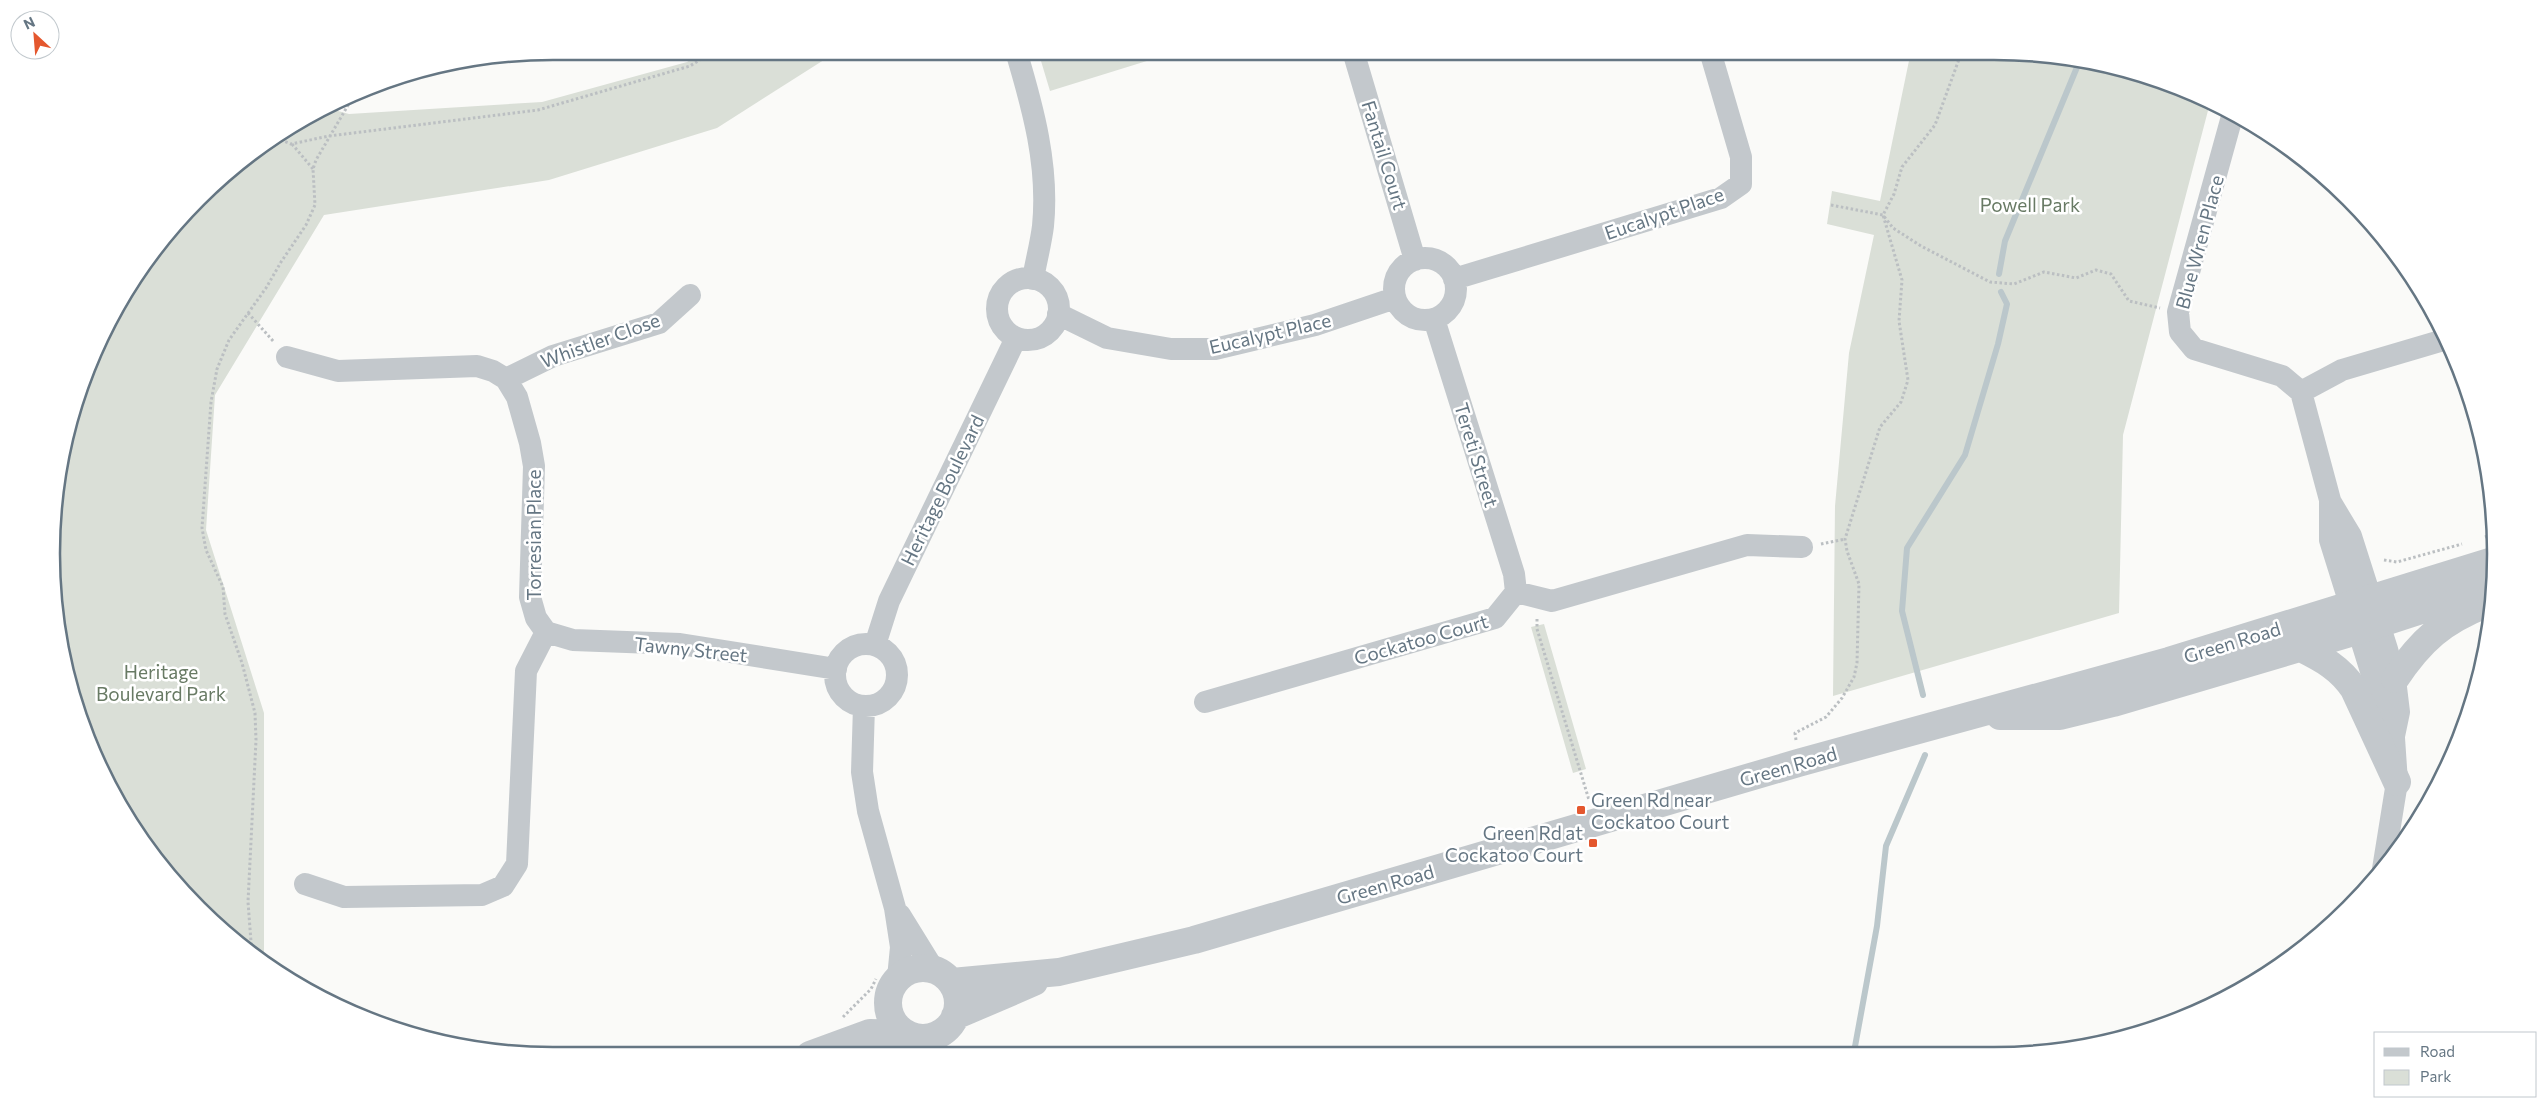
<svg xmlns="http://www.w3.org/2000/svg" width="2547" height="1107" viewBox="0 0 2547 1107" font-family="Commissioner,sans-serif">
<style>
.green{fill:#dadfd7}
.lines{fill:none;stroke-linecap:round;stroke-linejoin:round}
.stream{stroke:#bbc7cb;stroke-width:6}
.path{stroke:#bbbfc2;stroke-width:3;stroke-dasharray:2.5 2.5;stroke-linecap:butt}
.minor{stroke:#c3c8cc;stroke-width:22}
.tertiary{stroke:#c3c8cc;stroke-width:28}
.poi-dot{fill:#e4572e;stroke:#fff;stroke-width:2}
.labels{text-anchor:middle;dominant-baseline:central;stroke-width:5;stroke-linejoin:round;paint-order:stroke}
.street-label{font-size:19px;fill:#657683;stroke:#fff}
.park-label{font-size:19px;fill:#687a64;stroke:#fff}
.poi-label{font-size:19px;fill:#657683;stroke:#fff;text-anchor:start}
.rim{fill:none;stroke:#657683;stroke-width:2.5}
</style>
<rect width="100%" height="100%" fill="#fafaf8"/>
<path class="green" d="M702 51H838L717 128 549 180 324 215 215 395 206 530 264 713V963L248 952 176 884 119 805 78 715 61 651 51 553 61 456 89 362 119 302 176 223 223 176 303 118 327 108 349 114 542 102 687 62Z
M1038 51H1179L1050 91Z
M1911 51C1992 51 2077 51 2155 78 2174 84 2192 95 2210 103L2123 435 2119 613 1833 696 1835 506 1849 353 1874 235 1827 224 1832 191 1880 201Z
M1544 624 1586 769 1573 773 1531 627Z"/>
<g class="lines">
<path class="stream" d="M1999 274 2005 241 2080 60
M1923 695 1902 611 1907 548 1965 455 1998 344 2007 304 2001 292
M1854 1052 1877 926 1886 846 1925 755"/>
<path class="path" d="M276 138 291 144 329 136 538 110 690 66 714 51
M292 144 313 169
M1831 205 1883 215 1893 228 1921 246 1990 282 2014 284 2044 272 2076 278 2096 270 2111 274 2129 301 2160 308
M248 313 274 342
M2485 537 2494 534
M1821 544 1845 539
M2384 560 2397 562 2462 544
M1537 619V629L1589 800
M1796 740 1795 733 1826 717 1842 698 1854 677 1857 663 1859 584 1847 551 1845 539 1880 427 1901 402 1908 380 1899 321 1902 280 1883 215 1894 194 1902 167 1935 125 1962 51
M252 955 248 902 256 740 255 713 242 663 225 614 223 587 206 550 202 528 211 402 217 369 229 340 266 288 281 262 306 225 315 205 313 169 316 160 354 95
M843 1017 871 989 876 979
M765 1055 788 1048"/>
<path class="minor" d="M1016 51C1033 108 1049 166 1043 226 1041 243 1036 261 1033 279
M1353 51 1415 260
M2233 113 2178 312 2180 332 2194 349 2282 376 2301 392 2330 500V540L2384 713 2394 738 2397 782 2383 869
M1394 289a31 31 0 1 1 62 0a31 31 0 1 1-62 0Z
M997 309a31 31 0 1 1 62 0a31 31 0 1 1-62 0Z
M1454 279 1721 198 1741 184V157L1710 51
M1058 314 1107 338 1171 349H1215L1315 325 1395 298
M1434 319 1514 574 1516 592
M287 357 338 371 477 366 493 371 506 379 517 397 530 443 534 466 530 597 536 618 546 632 526 671 517 864 503 886 482 895 344 897 305 884
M506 379 553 356 659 323 690 295
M2301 392 2342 370 2447 339
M2330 501 2351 536 2387 649 2395 679 2399 712 2394 736
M546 632 573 640 680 644 836 669
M835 675a31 31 0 1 1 62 0a31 31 0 1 1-62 0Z
M875 645 889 601 1016 338
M1205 702 1495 618 1516 592 1552 601 1747 545 1802 547
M864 706 862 772 868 811 895 908 901 947 898 978
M900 915 934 970"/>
<path class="tertiary" d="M2301 648C2323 659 2340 668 2354 689L2397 782
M2395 679C2421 640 2443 621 2486 604
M2000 716H2060L2113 703 2360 630 2492 587
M888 1003a35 35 0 1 1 70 0a35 35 0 1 1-70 0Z
M952 982 1059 972 1194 940 1798 763 2169 661 2493 561
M955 1016 1034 982
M810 1055 870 1033 905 1034"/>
</g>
<g class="poi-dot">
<rect x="1576" y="805" width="10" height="10" rx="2.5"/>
<rect x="1588" y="838" width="10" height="10" rx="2.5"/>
</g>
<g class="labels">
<g class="street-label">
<text transform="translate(1385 155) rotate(73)">Fantail Court</text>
<text transform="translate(1664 213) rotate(-19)">Eucalypt Place</text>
<text transform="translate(2199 242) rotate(-75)">Blue Wren Place</text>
<text transform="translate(1270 333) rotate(-13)">Eucalypt Place</text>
<text transform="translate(600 340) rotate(-20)">Whistler Close</text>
<text transform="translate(1477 455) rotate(73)">Tereti Street</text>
<text transform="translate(942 490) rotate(-64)">Heritage Boulevard</text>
<text transform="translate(533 535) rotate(-90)">Torresian Place</text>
<text transform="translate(1421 639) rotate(-16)">Cockatoo Court</text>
<text transform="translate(2232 642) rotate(-17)">Green Road</text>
<text transform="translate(691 649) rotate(6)">Tawny Street</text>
<text transform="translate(1788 766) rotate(-16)">Green Road</text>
<text transform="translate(1385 884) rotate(-16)">Green Road</text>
</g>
<g class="park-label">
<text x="2030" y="204">Powell Park</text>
<text x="161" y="671">Heritage<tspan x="161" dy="22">Boulevard Park</tspan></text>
</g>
<g class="poi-label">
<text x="1591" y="799">Green Rd near<tspan x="1591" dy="22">Cockatoo Court</tspan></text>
<text x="1583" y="832" text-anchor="end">Green Rd at<tspan x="1583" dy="22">Cockatoo Court</tspan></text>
</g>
</g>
<path d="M0 0H2547V1107H0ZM553 60H1994A493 493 0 0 1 2487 553V554A493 493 0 0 1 1994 1047H553A493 493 0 0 1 60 554V553A493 493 0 0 1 553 60Z" fill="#fff" fill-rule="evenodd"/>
<path class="rim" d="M553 60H1994A493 493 0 0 1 2487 553V554A493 493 0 0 1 1994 1047H553A493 493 0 0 1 60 554V553A493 493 0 0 1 553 60Z"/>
<rect x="2374" y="1032" width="162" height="65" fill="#ffffff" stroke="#c1c8cd"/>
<rect x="2384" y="1048" width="25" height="8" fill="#c3c8cc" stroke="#c1c8cd"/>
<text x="2420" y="1057" font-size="15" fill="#657683">Road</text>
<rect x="2384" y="1070" width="25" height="15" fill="#dadfd7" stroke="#c1c8cd"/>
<text x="2420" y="1082" font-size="15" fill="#657683">Park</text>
<g transform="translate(35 35) rotate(334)"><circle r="24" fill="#ffffff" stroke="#c1c8cd"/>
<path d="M0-4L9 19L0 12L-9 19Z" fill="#e4572e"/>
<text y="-8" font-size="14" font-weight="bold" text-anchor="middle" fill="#657683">N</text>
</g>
</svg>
